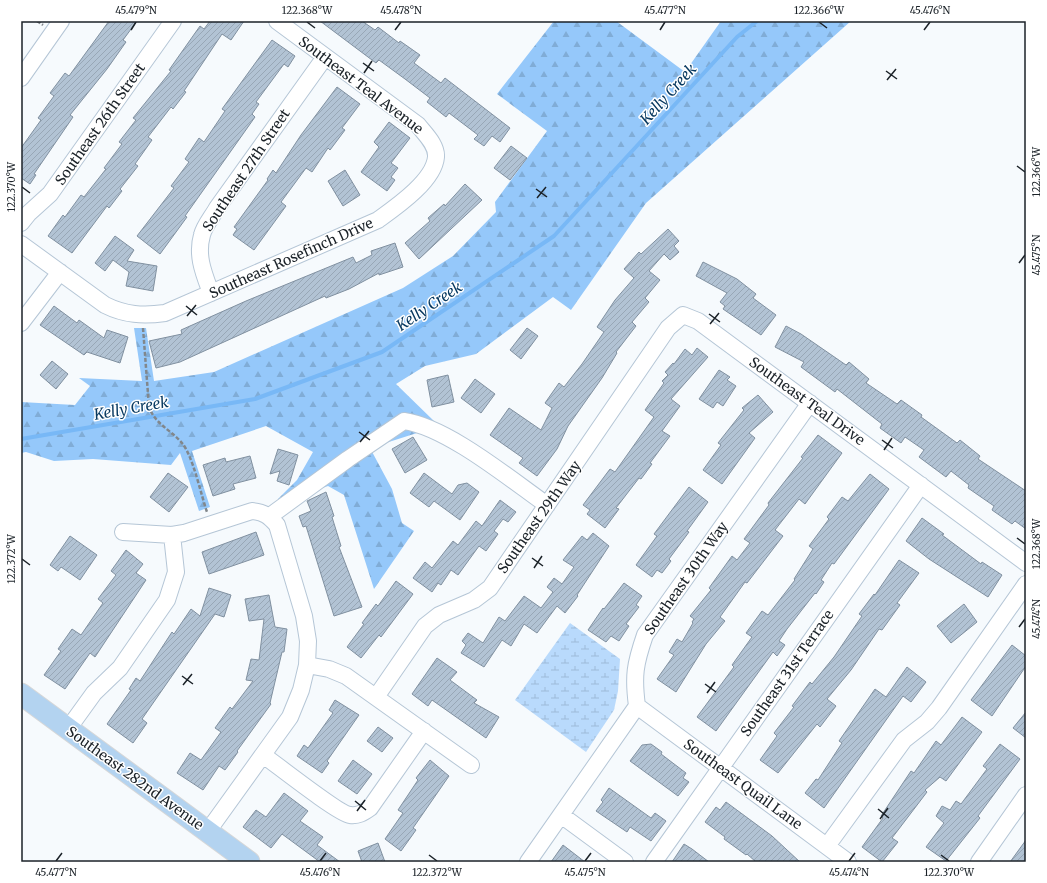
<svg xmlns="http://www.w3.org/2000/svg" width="1047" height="883" viewBox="0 0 1047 883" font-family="Merriweather,serif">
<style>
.forest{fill:url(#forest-firs)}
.wetland{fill:url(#wetland-marsh)}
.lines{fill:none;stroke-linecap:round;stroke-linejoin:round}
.stream{stroke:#78b8f6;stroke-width:4}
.building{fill:url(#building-hatch);stroke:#8090a0}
.minor-casing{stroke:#b5c6d6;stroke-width:18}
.major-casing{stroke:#d6d7d8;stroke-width:23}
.path{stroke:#81878c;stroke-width:2.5;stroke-dasharray:4 2;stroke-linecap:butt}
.minor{stroke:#fff;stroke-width:16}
.major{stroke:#b3d3f0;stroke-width:21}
.ticks{fill:none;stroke:#1b2228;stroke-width:1.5}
.labels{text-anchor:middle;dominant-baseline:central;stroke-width:3;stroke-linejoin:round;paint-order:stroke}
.street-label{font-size:14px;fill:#1b2228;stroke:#fff}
.water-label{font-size:15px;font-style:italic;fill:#093a61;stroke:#fff}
.neatline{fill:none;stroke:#1b2228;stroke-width:1.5}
.ticks-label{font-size:10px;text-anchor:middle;fill:#1b2228}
</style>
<defs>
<pattern id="forest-firs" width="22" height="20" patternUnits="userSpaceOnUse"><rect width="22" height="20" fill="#95c8fa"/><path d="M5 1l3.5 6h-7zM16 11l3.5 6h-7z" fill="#80acd6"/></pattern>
<pattern id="wetland-marsh" width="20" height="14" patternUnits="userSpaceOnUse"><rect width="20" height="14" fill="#b9dafc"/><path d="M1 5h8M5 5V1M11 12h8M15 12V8" fill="none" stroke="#9ebbd8"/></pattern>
<pattern id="building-hatch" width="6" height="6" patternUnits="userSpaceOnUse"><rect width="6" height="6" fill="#b2c3d4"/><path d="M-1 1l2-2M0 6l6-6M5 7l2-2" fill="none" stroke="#98a7b6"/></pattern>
</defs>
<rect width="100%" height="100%" fill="#f6fafd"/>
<path class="forest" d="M554 21H616L685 72 721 21H851L646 203 571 310 553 297 476 354 425 366 396 384 435 422 428 435 417 433 370 448 392 489 402 523 414 531 374 589 344 495 328 486 282 502 278 499 297 480 313 452 266 426 192 451 210 507 199 511 180 453 171 465 93 459 54 461 26 452 21 453V402L75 405 90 386 79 378 142 381 134 328H146L154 381 214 372 403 288 453 256 496 212 495 202 547 131 497 94Z"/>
<path class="wetland" d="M570 623 620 659 618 691 614 710 586 752 515 700Z"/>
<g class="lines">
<path class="stream" d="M21 439 255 399 382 352 554 236 737 37 757 21"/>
</g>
<path class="building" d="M109 21H137L123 40 126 42 107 69 70 115 73 117 34 174 36 175 30 184 21 178V148L41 120 38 118 54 96 50 93 65 73 69 76Z
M210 21H244L231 40 222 34 184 91 186 92 173 109 171 107 148 137 152 140 135 164 138 166 120 189 122 191 109 208 107 206 72 253 48 236 63 215 65 217 81 195 84 197 106 169 104 168 122 144 119 142 136 120 133 118 171 71 169 70 200 26 204 29Z
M320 21H362L375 30 378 27 399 43 400 41 420 55 414 63 441 83 445 78 510 128 500 142 492 136 484 146 474 139 478 135 449 113 446 117 427 102 430 98 405 79 379 60 376 63Z
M272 40 295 56 288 67 284 64 256 102 259 104 252 114 255 117 185 216 187 217 160 254 137 236 174 188 171 186 189 162 185 159 199 138 204 142 225 111 222 109Z
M337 87 360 104 342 128 345 130 330 150 328 148 312 172 306 168 281 202 286 206 254 250 233 235 237 229 234 227 268 180 267 179 273 170 276 173 301 135Z
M389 122 410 138 391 163 398 168 391 177 395 180 387 191 361 172 379 147 374 142Z
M511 146 527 158 510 180 494 168Z
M345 170 360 195 343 206 328 181Z
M465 184 482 200 419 259 405 243 430 221 428 218 444 204 445 206Z
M668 229 679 241 674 246 679 252 670 260 664 254 649 271 660 280 645 298 649 302 632 322 636 326 616 352 617 353 602 378 568 426 557 449 537 476 519 463 523 458 490 435 509 408 541 430 552 408 545 403 559 383 564 387 582 364 604 332 597 327 615 300 634 278 624 269 639 252 641 254Z
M115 236 134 250 127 261 157 266 153 291 126 286 129 272 113 260 105 271 95 263Z
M395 243 403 267 379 275V273L349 289 326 298 325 296 180 362 156 368 149 341 182 334 181 330 246 301 353 257 356 263 372 255 371 251Z
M703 262 737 279 756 294 753 298 776 315 761 335 723 309 725 306 720 302 727 293 696 276Z
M54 306 77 323 79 320 104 338 107 330 128 337 120 363 87 352 84 355 40 325Z
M786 326 801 334 846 365 849 362 869 379 866 383 897 404 901 400 922 415 921 417 957 443 960 440 980 456 978 459 1026 491V529L1015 521 1012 524 992 510 994 506 968 488 969 485 951 471 946 477 919 457 924 450 905 437 901 443 880 428 882 424 837 389 835 392 801 367 804 362 775 347Z
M527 328 538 336 521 359 510 350Z
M697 348 708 357 671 399 680 406 662 431 670 436 650 463 652 464 641 479 639 478 616 508 619 509 605 528 587 514 590 510 583 505 610 469 615 472 654 417 645 410 664 383 662 381 668 375 665 372 673 363 674 364 685 349 692 355Z
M52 361 68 374 56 389 40 375Z
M719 370 730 377 727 380 736 386 723 406 717 402 713 408 699 399Z
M448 375 454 402 432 407 427 380Z
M475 379 495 394 481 413 461 398Z
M758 395 773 412 749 433 755 438 722 484 703 470 721 445 718 443 744 410 742 408Z
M818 435 842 453 805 504 799 499 775 530 783 536 747 583 745 582 720 617 725 621 706 644 676 692 657 679 674 655 669 652 677 639 682 642 693 623 692 622 694 619 690 616 711 590 709 588 732 556 737 560 750 543 744 539 769 505 768 503 803 458 801 457Z
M413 437 427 460 405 473 392 449Z
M278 449 298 455 289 485 277 481 280 471 270 474Z
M250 456 256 478 233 484 235 489 213 496 203 465 225 458 226 462Z
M168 473 188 487 169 512 150 497Z
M424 473 452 494 458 485 467 483 479 492 460 520 434 501 429 507 410 493Z
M870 474 889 489 834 564 832 563 821 580 824 582 816 594 815 593 787 629 779 641 785 645 777 656 773 652 716 731 697 717 734 667 732 665 752 637 746 633 762 611 768 615 795 580 794 579 813 549 809 546 829 519 827 517 842 497 848 501Z
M689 487 708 502 687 531 689 532 669 559 671 561 662 573 657 570 652 577 636 565 657 536 654 534Z
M326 492 334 516 332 517 341 546 339 547 362 607 334 616 306 526 303 527 299 516 311 511 307 501Z
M500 500 516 512 508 522 503 519 494 531 498 534 486 551 479 546 458 575 451 570 441 585 438 583 432 592 413 578 425 562 432 568 453 541 458 545 476 521 482 526Z
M922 518 944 534 942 535 981 564 982 562 1002 575 988 597 929 559 906 541Z
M256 532 264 555 209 574 202 552Z
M593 533 609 546 577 595 578 596 565 613 557 606 537 633 524 624 511 646 502 640 484 667 461 653 466 645 462 641 468 633 483 643 499 617 505 621 524 596 541 608 553 592 547 587 554 578 562 584 574 567 563 560 582 536 587 540Z
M70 536 97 555 80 580 61 567 58 571 50 565Z
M126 550 143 564 136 573 146 580 95 657 90 653 65 689 44 675 61 651 58 649 72 629 81 635 103 603 98 599 116 575 111 571Z
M899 560 919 573 897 603 900 605 882 630 879 629 851 670 827 699 836 706 820 727 817 724 778 773 760 760 777 736 774 733 794 707 792 706 810 682 812 684 834 657 862 616 859 614 874 594 875 595Z
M396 581 413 594 381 637 379 635 361 658 347 647 364 624 362 623 376 604 378 606Z
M624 583 642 596 636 605 639 607 626 624 629 626 619 641 611 636 606 642 588 630 603 608 604 609Z
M209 588 231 595 224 617 215 614 142 719 147 723 133 743 107 724 131 690 129 689 136 678 140 681 172 632 174 634 191 609 200 616Z
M269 595 275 627 287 629 284 652H282L270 703 271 704 237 751 238 752 225 770 219 766 203 790 177 773 190 753 201 760 221 732 215 728 230 707 232 709 253 681 246 680 251 659 259 660 264 619 249 621 245 599Z
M964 604 977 622 951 643 937 626Z
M1012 645 1026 656V666L992 716 971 700Z
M437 658 457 672 450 680 477 700 474 703 499 717 486 738 432 700 428 706 412 694Z
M907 667 926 682 911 702 903 696 824 808 805 793 816 779 818 780 842 743 839 741 875 689 886 697Z
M335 700 359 715 327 761 329 763 322 773 297 756 304 745 308 748 333 713 329 710Z
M1026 712V738L1013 728Z
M962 717 982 732 946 781 940 777 925 790 927 792 892 838 898 842 882 862 862 847 883 818 881 816 911 771 914 773 936 741 941 745Z
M378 727 393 738 382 752 367 741Z
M651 744 662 752 661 754 686 773 683 778 689 782 678 796 630 761 642 745Z
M1000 744 1020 759 978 816 980 818 946 861 926 847 944 823 936 816 942 806 950 810 956 801 961 804 987 769 983 766Z
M353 760 372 774 357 794 338 781Z
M430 760 449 776 413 828 416 830 401 851 385 839 403 813 398 810 418 780 416 778Z
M609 788 651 818 655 813 666 821 651 841 630 827 627 832 596 811 603 802 601 800Z
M284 793 308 811 300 821 323 837 317 845 340 862H320L282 834 271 848 243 827 256 810 266 817Z
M726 802 772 836 800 862H756L747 854 746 855 724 839 725 837 705 822 716 807 720 810Z
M1026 840V862H1010Z
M378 843 385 862H362L358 851Z
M684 844 692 849 709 862H672Z
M563 845 585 862H551Z"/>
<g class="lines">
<g class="minor-casing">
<path id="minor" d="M21 78 61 21
M21 223 29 213 50 194 173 21
M21 244 105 305C125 315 143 316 165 313L378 220C396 207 434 181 436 157 437 145 425 134 418 125L277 21
M211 293C204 274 196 256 202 235 204 226 212 217 217 208L325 57
M21 323 60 272
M270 516 348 459 404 421C447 427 510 479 547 505
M123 532 172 535 184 533 252 511C264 512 269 516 277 525L304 616 308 641 307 665 301 690 290 717 208 831
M307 665 329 669 346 676 471 765
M376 697 425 626 439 615 474 600 490 588 668 328 683 315 698 321 1026 563
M637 706 848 862
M68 729 94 693 120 668 167 600 176 572 172 535
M263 755C277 765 339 814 350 815 358 816 363 813 370 808L424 731
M561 815 625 862
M827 846 904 740 927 722 939 708 1026 584
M528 862 637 706C633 676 635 664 645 635L810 403
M654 862 921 485
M979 862 1026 795"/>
</g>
<g class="major-casing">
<path id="major" d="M21 694 249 862"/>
</g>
<path class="path" d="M37 21 43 25
M143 328 149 407C155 424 171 430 182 443 193 456 201 495 207 512"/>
<use href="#minor" class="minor"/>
<use href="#major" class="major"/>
</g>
<path class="ticks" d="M307 22 315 28M819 22 827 28M131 30 136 22M395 30 401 22M660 30 665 22M924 30 930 22M363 63 374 71M886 71 897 79M364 73 372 61M887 80 896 69M1017 166 1025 172M22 187 30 193M536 189 547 197M537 198 546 187M1019 263 1025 255M186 306 197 315M709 314 720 322M187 316 196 305M710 324 719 313M359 432 370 440M882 440 893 448M360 442 369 431M884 450 892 438M1017 538 1025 544M532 558 543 566M22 559 30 565M534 568 542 556M1019 627 1025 619M182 676 193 684M705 684 716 692M183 685 192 674M707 693 715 682M355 801 366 810M878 809 889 818M357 811 365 800M880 819 888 808M429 855 437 861M941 855 949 861M56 861 62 853M320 861 326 853M585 861 591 853M849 861 855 853"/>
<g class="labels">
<g class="street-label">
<text transform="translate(361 85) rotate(37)">Southeast Teal Avenue</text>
<text transform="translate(100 124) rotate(-55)">Southeast 26th Street</text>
<text transform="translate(246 170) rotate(-56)">Southeast 27th Street</text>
<text transform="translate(291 258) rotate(-24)">Southeast Rosefinch Drive</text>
<text transform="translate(807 401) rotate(36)">Southeast Teal Drive</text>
<text transform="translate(539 517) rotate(-55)">Southeast 29th Way</text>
<text transform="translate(686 578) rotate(-55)">Southeast 30th Way</text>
<text transform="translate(787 673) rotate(-55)">Southeast 31st Terrace</text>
<text transform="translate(135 778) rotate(36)">Southeast 282nd Avenue</text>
<text transform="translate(743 784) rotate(36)">Southeast Quail Lane</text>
</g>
<g class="water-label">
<text transform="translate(668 94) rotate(-48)">Kelly Creek</text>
<text transform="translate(429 306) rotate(-34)">Kelly Creek</text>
<text transform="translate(131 408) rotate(-10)">Kelly Creek</text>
</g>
</g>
<rect width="1047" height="883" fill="none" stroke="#ffffff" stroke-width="44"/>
<rect x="22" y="22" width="1003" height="839" class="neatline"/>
<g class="ticks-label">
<text x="136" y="14">45.479°N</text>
<text x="307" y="14">122.368°W</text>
<text x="401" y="14">45.478°N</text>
<text x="665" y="14">45.477°N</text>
<text x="819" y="14">122.366°W</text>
<text x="930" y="14">45.476°N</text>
<text transform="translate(1036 172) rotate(-90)" y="4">122.366°W</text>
<text transform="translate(11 187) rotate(-90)" y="4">122.370°W</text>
<text transform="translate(1036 255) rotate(-90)" y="4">45.475°N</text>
<text transform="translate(1036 544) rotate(-90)" y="4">122.368°W</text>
<text transform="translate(11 559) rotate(-90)" y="4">122.372°W</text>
<text transform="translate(1036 619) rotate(-90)" y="4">45.474°N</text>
<text x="56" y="876">45.477°N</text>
<text x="320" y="876">45.476°N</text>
<text x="437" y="876">122.372°W</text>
<text x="585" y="876">45.475°N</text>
<text x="849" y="876">45.474°N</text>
<text x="949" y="876">122.370°W</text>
</g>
</svg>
